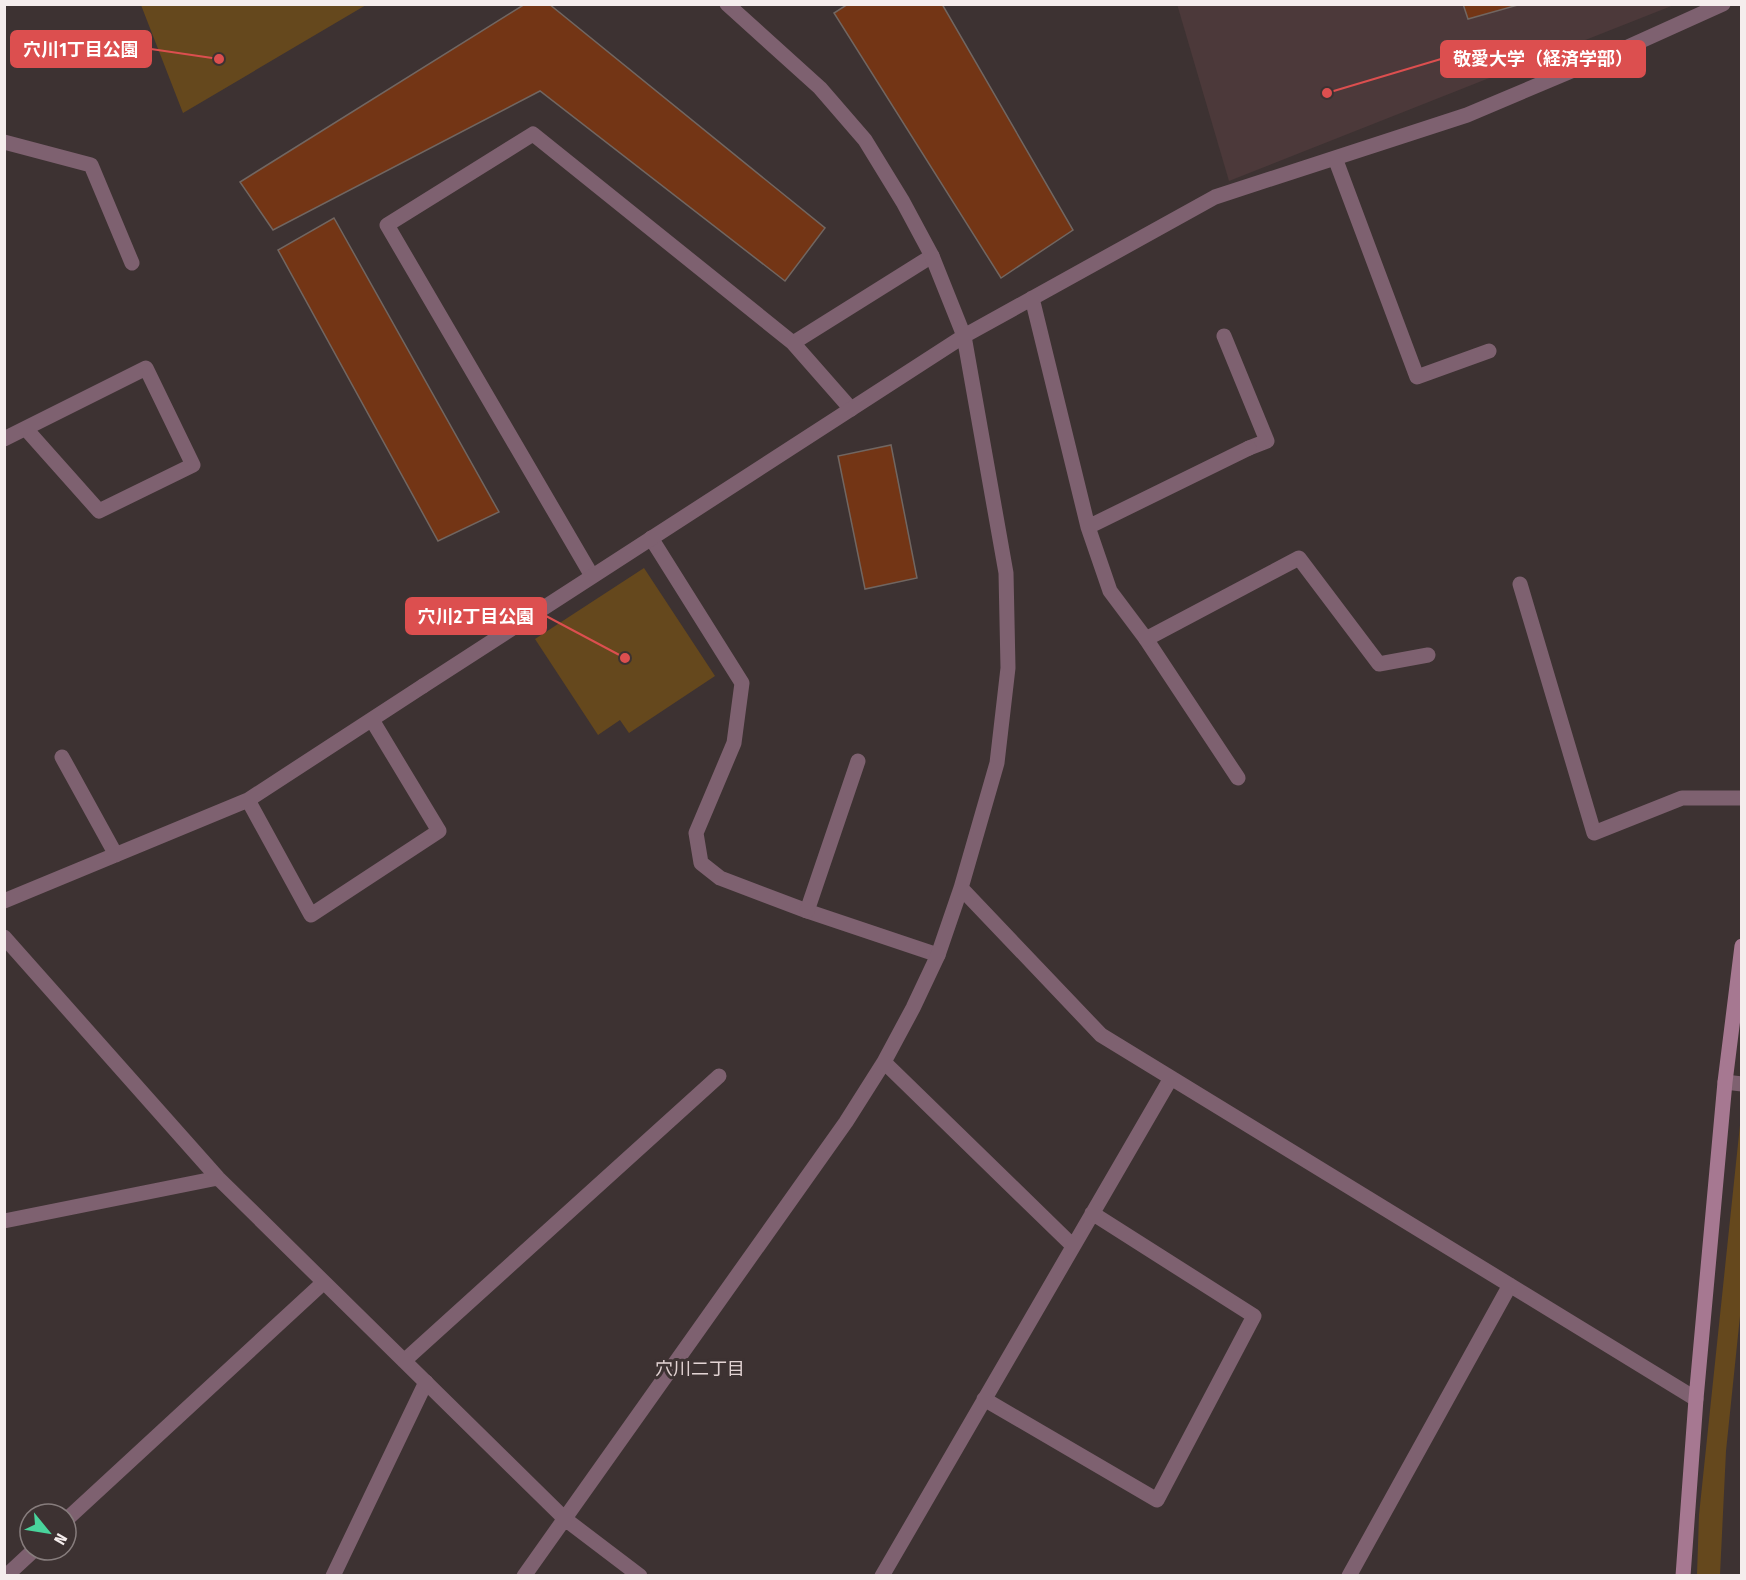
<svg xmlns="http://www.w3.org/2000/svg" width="1746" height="1580" viewBox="0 0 1746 1580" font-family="'Fira Sans Condensed','Noto Sans JP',sans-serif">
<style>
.built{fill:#4c393a}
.green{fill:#65481d}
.building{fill:#733515;stroke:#716661;stroke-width:1.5}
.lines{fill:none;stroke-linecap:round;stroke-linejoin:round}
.lane{stroke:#7e6170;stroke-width:15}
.street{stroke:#7e6170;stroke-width:15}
.secondary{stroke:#a67891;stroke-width:15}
.labels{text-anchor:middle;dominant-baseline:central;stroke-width:6;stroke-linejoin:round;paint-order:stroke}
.neighbourhood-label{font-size:18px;fill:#e2d3d3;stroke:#3d3232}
.leader{fill:none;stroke:#dc4f4f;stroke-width:2}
.callout-dot{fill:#dc4f4f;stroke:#3d3232;stroke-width:2}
.callout{fill:#dc4f4f;stroke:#dc4f4f;stroke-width:2}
.callout-label{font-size:18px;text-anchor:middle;font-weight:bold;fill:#fff}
</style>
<rect width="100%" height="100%" fill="#3d3232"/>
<path class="built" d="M1177 4 1674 5 1229 181Z"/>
<path class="green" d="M141 5H366L183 113Z
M644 568 715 676 629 733 620 720 598 735 535 639Z
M1741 1124 1742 1297 1726 1451 1720 1575H1697L1699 1515 1740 1125Z"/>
<path class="building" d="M525 4H549L825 228 785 281 540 91 273 230 240 182Z
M848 4H942L1073 230 1001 278 834 13Z
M1463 4H1518V5L1468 19Z
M334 218 499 512 438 541 278 250Z
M891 445 917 578 865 589 838 456Z"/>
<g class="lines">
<path class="lane" d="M1224 336 1267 441 1249 448
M793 343 851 409
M651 538 742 683 734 743 696 833 701 863 720 878 807 911 938 955
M592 576 387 225 533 134 793 343 932 256
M1146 639 1238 778
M62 757 116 855
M248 800 311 915 439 831 372 720
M4 901 248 800 423 686
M333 1576 426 1382"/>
<path class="street" d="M4 142 91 165 132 263
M1335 158 1417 377 1489 351
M1032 298 1088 527 1110 591 1146 639 1299 558 1379 664 1428 655
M4 439 146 368 193 465 99 511 26 429
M1088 527 1249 448
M1520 584 1594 833 1682 798H1742
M423 686 964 336 1215 197 1467 115 1621 50 1723 4
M961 888 1101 1035 1696 1399
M807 911 858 761
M4 937 218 1178 565 1519 640 1576
M884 1062 1073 1246
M1725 1082 1742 1084
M4 1221 218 1178
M404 1361 719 1076
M984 1399 1157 1500 1254 1316 1092 1213
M66 1520 324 1282
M6 1576 34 1550
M524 1576 846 1122 884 1062 913 1008 938 955 961 888 997 763 1008 668 1006 573 964 336 932 256 903 202 865 140 820 88 727 4
M882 1576 1171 1078
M1349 1576 1510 1285"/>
<path class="secondary" d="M1683 1576 1696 1399 1725 1082 1742 946"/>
</g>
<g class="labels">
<g class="neighbourhood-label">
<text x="700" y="1369">穴川二丁目</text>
</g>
</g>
<path class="leader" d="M219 59L151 49M1327 93L1441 59M625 658L546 616"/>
<g class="callout-dot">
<circle cx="219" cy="59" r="6"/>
<circle cx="1327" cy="93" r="6"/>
<circle cx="625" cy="658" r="6"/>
</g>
<g class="callout">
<rect x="11" y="31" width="140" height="36" rx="6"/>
<rect x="1441" y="41" width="204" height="36" rx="6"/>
<rect x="406" y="598" width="140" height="36" rx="6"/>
</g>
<g class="callout-label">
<text x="81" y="56">穴川1丁目公園</text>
<text x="1543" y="65">敬愛大学（経済学部）</text>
<text x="476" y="623">穴川2丁目公園</text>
</g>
<rect width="1746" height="1580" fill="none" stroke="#f5eded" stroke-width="12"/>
<g transform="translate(48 1532) rotate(120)"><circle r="28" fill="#3d3232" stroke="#877d7d" stroke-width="1.5"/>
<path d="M0-4.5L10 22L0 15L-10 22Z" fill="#49d49c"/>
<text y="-9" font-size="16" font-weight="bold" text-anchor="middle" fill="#f5eded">N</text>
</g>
</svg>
